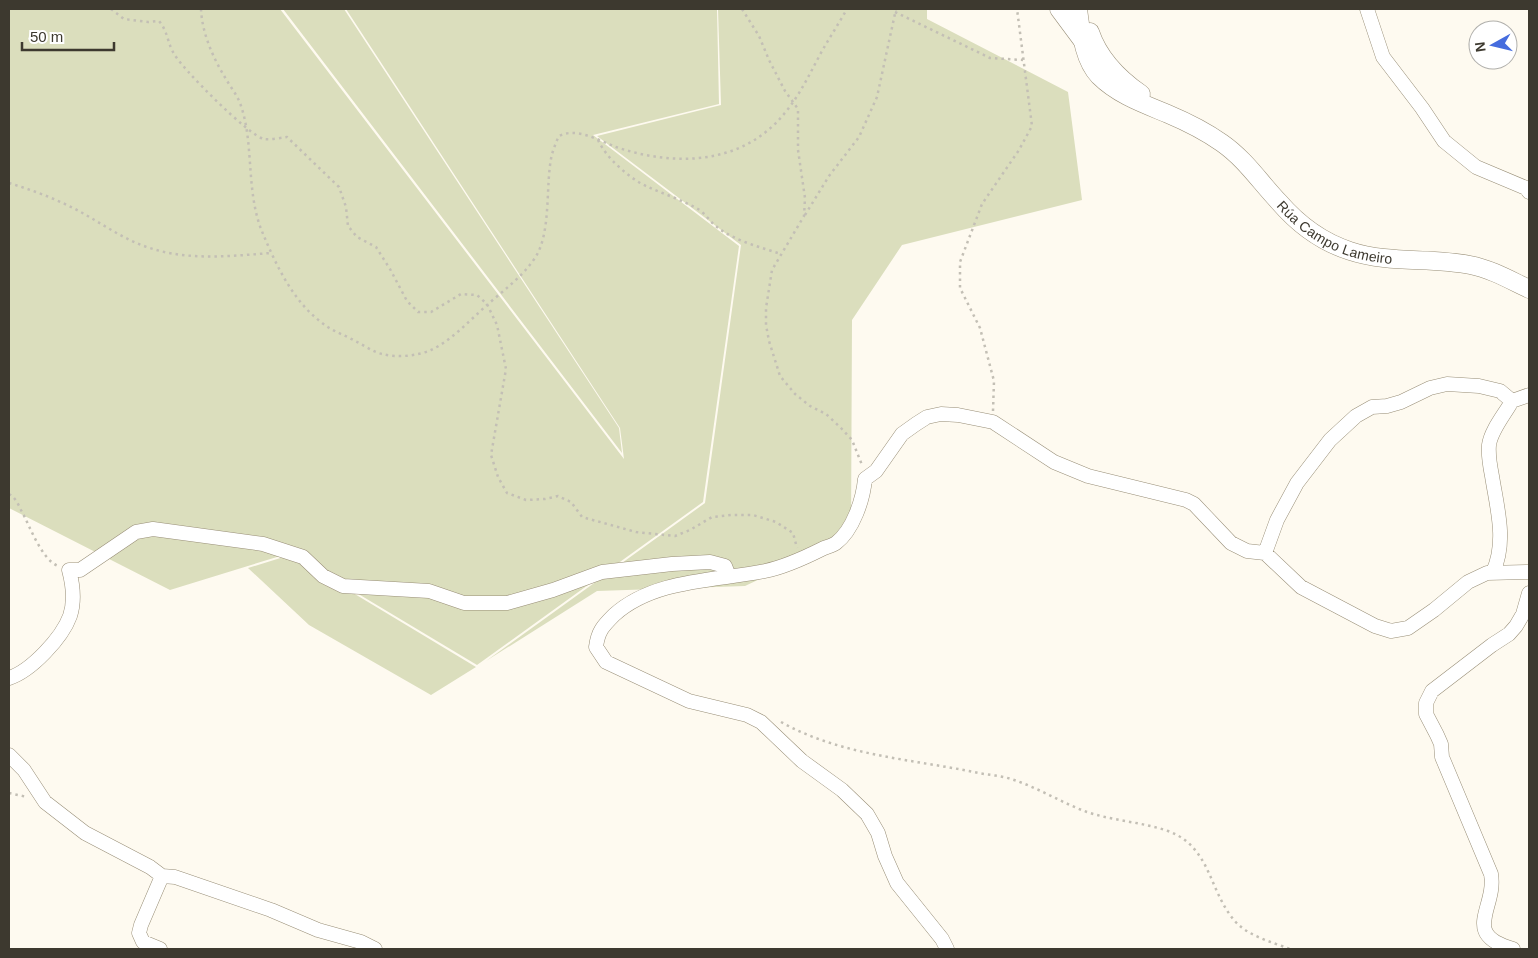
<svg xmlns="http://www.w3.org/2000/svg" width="1538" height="958" viewBox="0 0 1538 958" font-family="Helvetica,sans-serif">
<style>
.green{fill:#dbdebd}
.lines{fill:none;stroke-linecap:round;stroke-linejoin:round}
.minor-casing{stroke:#988e77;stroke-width:15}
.tertiary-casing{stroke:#988e77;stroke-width:19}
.path{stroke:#c3bfb5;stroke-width:2.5;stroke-dasharray:2.5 4;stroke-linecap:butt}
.minor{stroke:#fff;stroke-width:14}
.tertiary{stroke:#fff;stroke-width:18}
.labels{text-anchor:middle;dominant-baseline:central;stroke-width:5;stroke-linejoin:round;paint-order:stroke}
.street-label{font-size:14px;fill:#3d392f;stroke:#fff}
</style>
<rect width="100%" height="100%" fill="#fefaf0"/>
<path class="green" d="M9 9H280L624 459 620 428 346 9H717L719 104 593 135 739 246 703 502 477 665 290 553 170 590 9 508Z
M283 9H344L619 428 622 453Z
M718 9H927V19L1068 92 1082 200 902 245 852 320 851 536 745 586 597 591 486 661 705 503 741 245 597 136 721 105Z
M290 555 476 667 431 695 309 625 248 568Z"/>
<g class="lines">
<g class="minor-casing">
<path id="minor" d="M1367 9 1383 57 1422 108 1444 141 1476 167 1526 188 1529 192
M1265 553 1277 520 1297 483 1330 440 1356 416 1372 407 1387 406 1401 402 1430 388 1447 384 1479 386 1500 391 1512 401
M1493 572C1507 541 1497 508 1492 476 1490 466 1488 456 1489 445 1491 430 1505 414 1512 401L1529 395
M9 678C31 671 62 638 70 616 75 601 73 585 69 570H80L136 532 153 529 263 544 303 557 323 576 343 586 429 591 464 603H507L553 590 602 572 672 564 710 562 725 566 729 576
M9 755 24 770 45 802 85 833 150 867 162 876 175 877 271 910 318 930 361 942 375 949
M160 949 143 942 139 933 141 925 162 876
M947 949 942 939 897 883 885 856 878 833 867 814 842 790 802 761 761 722 747 715 689 701 606 662 596 647C598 631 603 626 614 615 654 579 715 581 765 571 785 567 804 558 822 549 826 547 832 546 836 543 853 530 863 500 865 479L876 471 902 434 916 424 927 417 941 414 958 415 993 422 1054 462 1088 476 1186 500 1194 504 1231 543 1247 551 1265 553 1301 587 1375 626 1391 631 1408 628 1434 610 1468 582 1487 573 1529 572
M1513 949C1460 934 1497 908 1491 874L1442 757 1441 744 1437 735 1426 714V703L1432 691 1492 645 1509 634 1516 626 1523 614 1529 593"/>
</g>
<g class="tertiary-casing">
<g id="tertiary">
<path d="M1059 9 1082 40"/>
<path id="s1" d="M1078 9C1081 31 1083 59 1099 76 1118 95 1144 104 1168 114 1187 122 1205 131 1222 143 1245 159 1260 182 1279 202 1298 224 1322 242 1350 251 1389 264 1430 257 1470 265 1491 269 1510 280 1529 289"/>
<path d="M1090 32C1099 59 1118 78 1141 94"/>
</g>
</g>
<path class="path" d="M111 9 124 19 148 22 159 21C168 32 167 41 173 52 179 66 249 136 264 139 270 140 280 138 287 137L339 187 346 207 348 226 357 237 376 247 390 269 407 301 418 312H431L461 294 477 295 487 304 497 325 506 369 491 455 498 477 507 493 526 500 545 499 558 496 571 502 582 517 636 532 675 536 690 530 712 517 731 515H753L776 522 793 533 797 548
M201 9C202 33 213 58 226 79 231 88 238 96 241 106 254 144 246 189 261 229 275 263 293 303 325 325 334 332 345 335 355 341 364 345 373 352 382 354 397 358 417 356 431 350 452 340 469 321 487 305 504 290 522 277 535 258 552 232 545 183 552 154 554 148 556 142 559 136 576 127 598 140 616 147 675 167 742 165 784 114 800 95 810 73 822 51 830 37 839 23 847 9
M742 9 759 36 769 60 785 91 798 109V150L805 198 804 216 772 270 766 308V325L769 341 780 376 795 394 810 406 826 414 841 428 852 440 862 465
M895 12 990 58 1023 60
M598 140C606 158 630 179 648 187 664 194 682 200 698 209 705 213 710 222 717 227 735 241 760 247 781 254
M9 183C35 191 62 201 86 215 107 227 127 241 150 248 189 261 231 256 271 253
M805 215 829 176 859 137 877 97 896 9
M993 411 994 381 980 328 960 288V262L982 204 1019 150 1032 126 1017 9
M9 494C15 497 18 504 21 510 30 526 41 559 58 566
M781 722C840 755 909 759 974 772 986 775 999 775 1011 779 1037 787 1062 803 1087 812 1114 821 1142 822 1168 831 1211 847 1208 889 1234 920 1247 936 1272 942 1290 949
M9 793 27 797"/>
<use href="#minor" class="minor"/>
<use href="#tertiary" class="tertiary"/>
</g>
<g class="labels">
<g class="street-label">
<text stroke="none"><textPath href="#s1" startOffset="360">Rúa Campo Lameiro</textPath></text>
</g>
</g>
<rect width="1538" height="958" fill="none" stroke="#3d392f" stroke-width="20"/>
<g transform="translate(1493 45) rotate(262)"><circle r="24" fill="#ffffff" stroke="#b1b0ac"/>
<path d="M0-4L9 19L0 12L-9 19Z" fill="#456cde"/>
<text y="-8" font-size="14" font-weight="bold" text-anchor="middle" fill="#3d392f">N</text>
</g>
<path d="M22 42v8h92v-8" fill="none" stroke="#3d392f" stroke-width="2.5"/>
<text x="30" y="42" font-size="15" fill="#3d392f" stroke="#ffffff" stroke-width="4" paint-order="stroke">50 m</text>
</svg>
